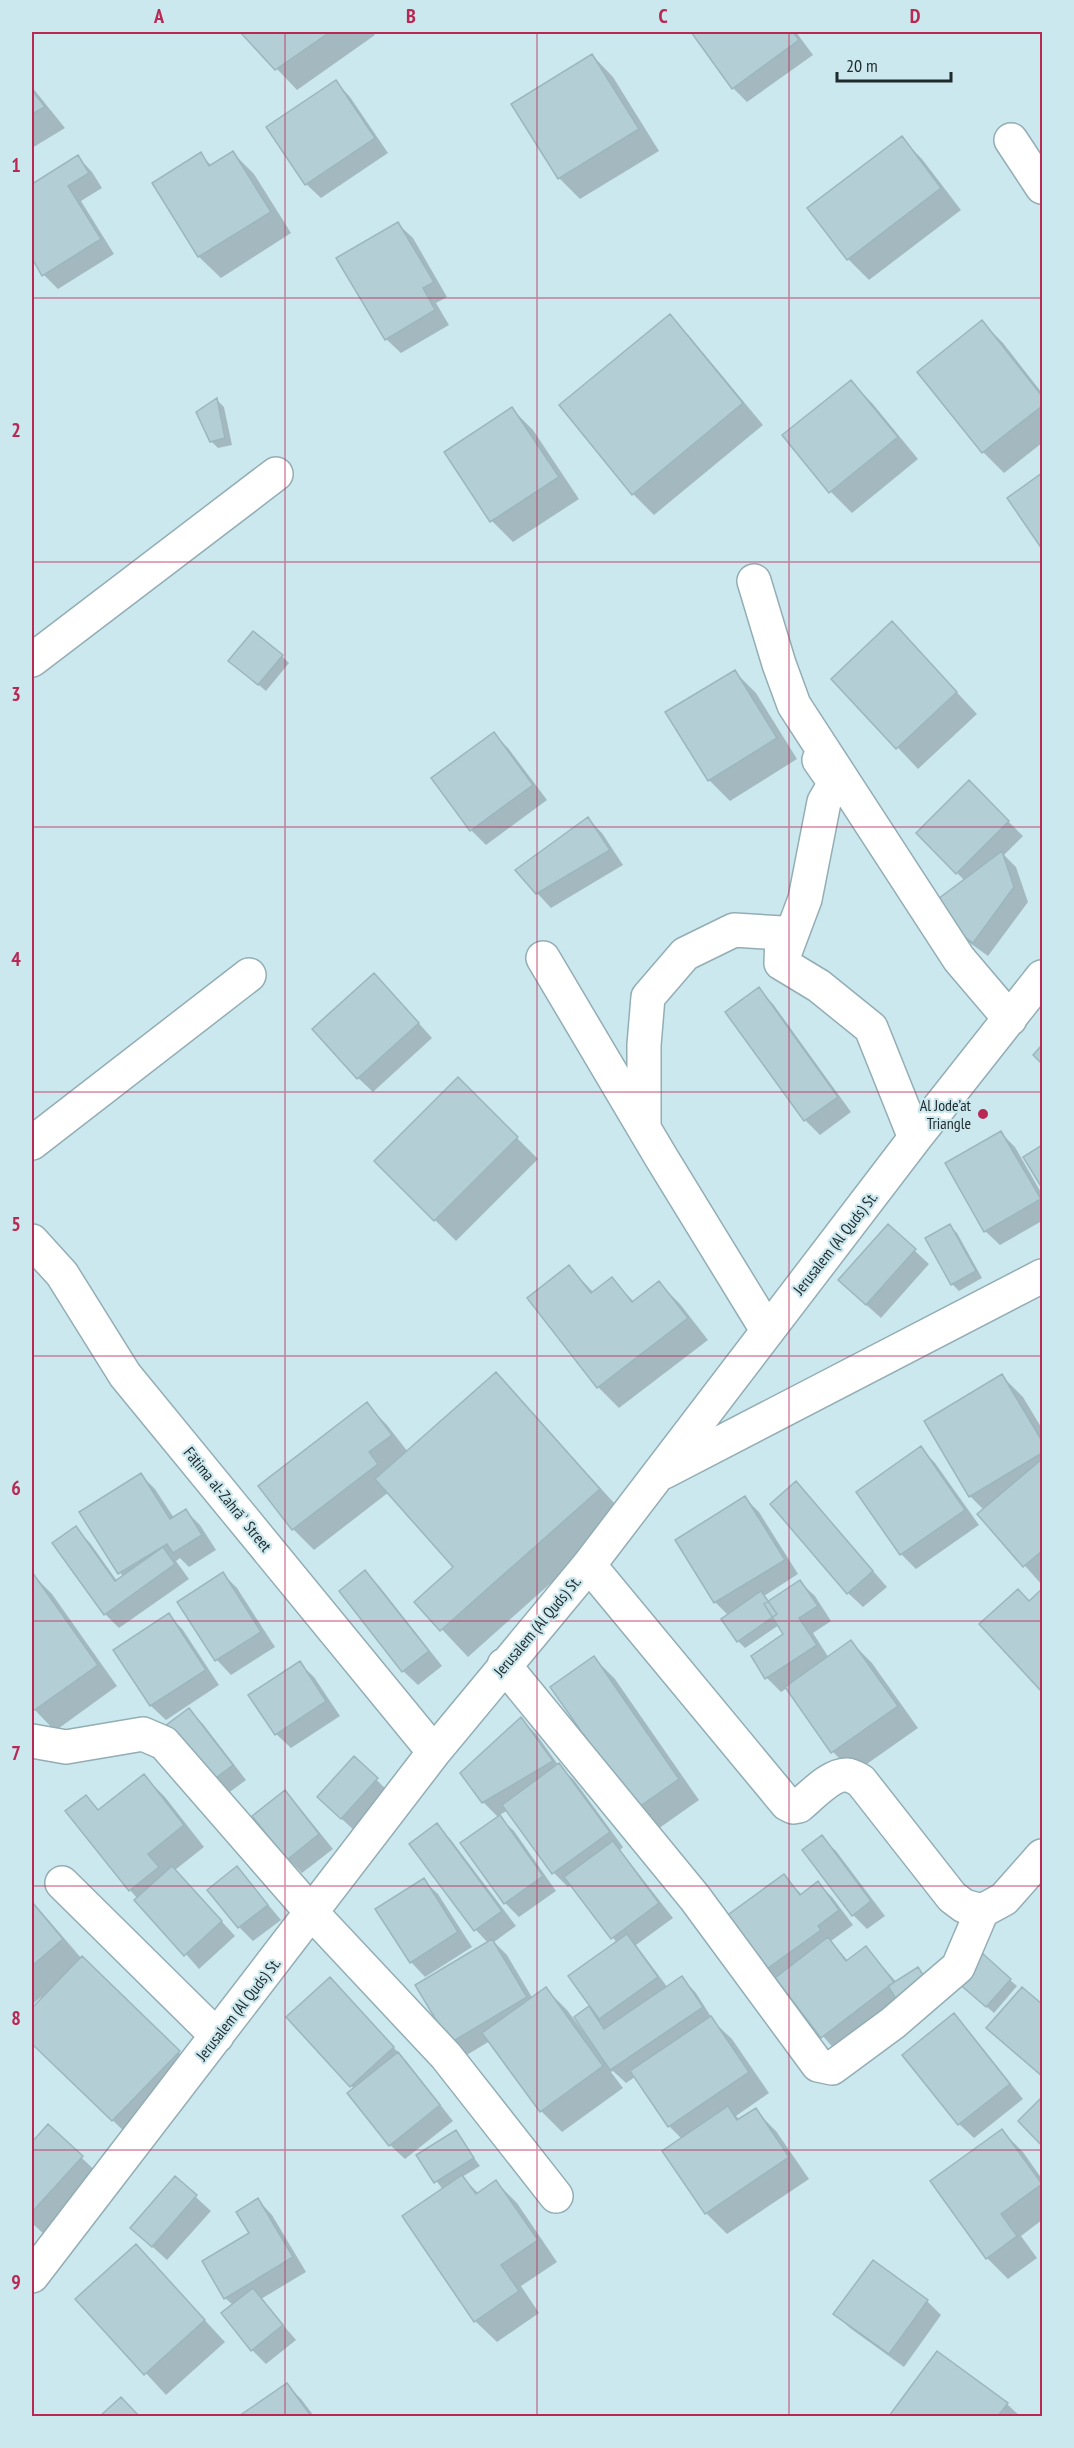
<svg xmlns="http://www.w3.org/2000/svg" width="1074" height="2448" viewBox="0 0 1074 2448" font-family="'PT Sans Narrow',sans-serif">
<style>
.shadow{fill:#0003}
.building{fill:#b4ced6;stroke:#9cb6be;stroke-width:1.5}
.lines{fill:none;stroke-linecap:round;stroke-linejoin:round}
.minor-casing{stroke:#93adb5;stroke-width:36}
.minor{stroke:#fff;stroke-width:33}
.grid{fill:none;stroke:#b82853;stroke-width:1.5;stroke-opacity:0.55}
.poi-dot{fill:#b82853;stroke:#cce8ef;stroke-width:2}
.labels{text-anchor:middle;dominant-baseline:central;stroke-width:4.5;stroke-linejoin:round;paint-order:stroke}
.poi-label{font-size:16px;fill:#1f2a2c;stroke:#cce8ef;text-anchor:end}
.street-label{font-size:16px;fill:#1f2a2c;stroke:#cce8ef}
.neatline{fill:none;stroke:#b82853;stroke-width:2}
.grid-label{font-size:20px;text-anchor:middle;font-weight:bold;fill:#b82853}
</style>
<rect width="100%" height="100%" fill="#cce8ef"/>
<path class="shadow" d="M242 32H372L375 35 297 90Z
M693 32H796L813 55 747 102 733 88Z
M592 55 613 77 659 151 580 199 559 178Z
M336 82 350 97 388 153 321 198 306 184Z
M32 87 65 128 32 148Z
M901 138 922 159 961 210 869 280 848 259Z
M233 153 254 174 291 233 221 278 199 257 154 184 200 154 212 166Z
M78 157 92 172 102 188 81 201 114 254 58 289 44 275 32 255V186Z
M398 224 413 238 447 297 436 303 449 325 401 353 386 339Z
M669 316 690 337 763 425 654 515 633 494Z
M982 322 1003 343 1042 393V443L1004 473 983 452Z
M851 382 872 403 918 459 852 513 831 492Z
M217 400 224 407 232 445 218 448 211 441Z
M512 409 533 430 579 499 513 542 492 521Z
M1042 475V546L1009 499Z
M913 645 977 714 918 769 833 679Z
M282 656 289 663 266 691 237 667Z
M735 672 756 693 797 759 730 801 709 780Z
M494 734 508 748 547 800 486 845 471 830 433 778Z
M969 783 1023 836 1004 855 1016 867 1028 902 988 956 942 923 965 881 918 833Z
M588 819 602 833 623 865 551 908 537 893Z
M388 989 432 1038 373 1092 358 1078Z
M758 989 773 1004 851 1112 820 1135 805 1120 727 1012Z
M458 1079 538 1159 456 1241 376 1161Z
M1001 1133 1015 1147 1042 1194V1221L1000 1245 985 1231Z
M1042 1147V1186L1025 1158Z
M888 1226 929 1264 881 1318 854 1294Z
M950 1226 957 1233 982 1278 959 1291 952 1284Z
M569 1267 594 1293 612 1279 634 1302 659 1283 680 1304 708 1340 619 1408 598 1387 529 1298Z
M496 1374 626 1516 468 1657 416 1602 455 1567 389 1492 314 1550 293 1529 366 1404 387 1425 408 1452Z
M1002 1376 1023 1397 1041 1427 1042 1425V1585L979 1514 984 1510 970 1496Z
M921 1448 935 1463 979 1525 916 1569 901 1554 858 1492Z
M141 1475 155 1489 174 1518 186 1511 200 1525 216 1550 189 1567 180 1558 176 1561 189 1579 119 1628 105 1614 75 1528 90 1543 117 1581 123 1577 81 1513Z
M745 1498 759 1512 798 1574 764 1596 770 1602 800 1582 815 1596 831 1621 813 1633 829 1658 851 1642 872 1663 918 1728 854 1773 833 1752 787 1688 781 1692 767 1678 785 1634 779 1625 745 1648 738 1641 728 1615 716 1603 677 1541Z
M810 1498 887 1587 863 1607 848 1593Z
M364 1572 379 1586 442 1666 418 1685 403 1671Z
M32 1574 52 1594 117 1686 55 1731 32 1707Z
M223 1574 237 1588 275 1647 231 1675 217 1660 179 1602Z
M1042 1591V1690L982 1624 1030 1603Z
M169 1615 183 1630 219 1685 166 1720 151 1706 115 1651Z
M594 1658 615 1679 699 1800 658 1829 637 1808Z
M299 1663 314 1677 340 1716 291 1748 276 1734Z
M189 1710 203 1724 246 1780 223 1797Z
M521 1719 536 1734 559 1766 574 1780 623 1847 620 1850 673 1918 636 1945 668 1988 682 1978 696 1993 715 2023 732 2039 769 2093 736 2116 740 2120 755 2110 776 2131 809 2179 727 2234 706 2213 682 2139 669 2126 635 2077 626 2083 613 2071 611 2072 623 2088 562 2132 541 2111 490 2041 465 2056 451 2042 488 1943 476 1930 411 1844 437 1825 451 1840 516 1926 494 1942 507 1955 533 1999 546 1989 567 2010 582 2030 584 2029 576 2017 592 2006 617 1943 572 1884 568 1887 554 1873 508 1810 498 1816 514 1831 556 1891 519 1917 505 1903 499 1818 483 1802Z
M354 1758 391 1794 356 1832 333 1811Z
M144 1776 165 1797 204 1847 175 1870 235 1936 199 1969 130 1890 67 1811 86 1797 100 1811Z
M285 1792 299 1807 333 1849 302 1873 288 1859Z
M821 1837 836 1851 885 1916 867 1929 853 1915Z
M237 1868 281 1920 253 1941 239 1927Z
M784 1876 802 1895 818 1883 832 1897 853 1925 831 1941 848 1961 866 1947 897 1983 918 1969 925 1976 836 2051 765 1970Z
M423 1880 438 1894 472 1947 425 1977 411 1962Z
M32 1901 82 1959 200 2073 134 2141 32 2042V2010L43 1999 41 1997 32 2005Z
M1010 1980 1017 1986 994 2013 966 1989Z
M1022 1989 1042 2006V2076L1003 2042Z
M344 1993 407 2062 453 2121 405 2159 390 2145 349 2093 354 2089 288 2017Z
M954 2015 968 2030 1023 2099 974 2138 959 2124Z
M1042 2099V2144L1020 2121Z
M48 2126 103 2178 48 2238 32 2223V2144Z
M1002 2131 1023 2152 1042 2179V2220L1021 2236 1037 2258 1008 2279 987 2258Z
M455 2132 480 2166 462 2177 479 2194 496 2182 517 2203 557 2262 521 2286 539 2313 497 2342 475 2321 443 2190 418 2155Z
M175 2178 211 2211 167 2260 132 2228Z
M258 2200 272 2215 306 2272 261 2299 296 2340 266 2364 252 2350 233 2305 225 2298 251 2233Z
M136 2246 225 2342 166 2395 78 2299Z
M927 2301 941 2315 904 2367 850 2328 835 2314Z
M937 2353 1007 2404 1020 2416H891Z
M287 2385 301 2399 314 2416H242Z"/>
<path class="building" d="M240 32H330L275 70Z
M691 32H793L799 40 732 89Z
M592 54 639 129 558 179 511 104Z
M336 80 375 138 305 185 266 127Z
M32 90 45 107 32 114Z
M902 136 941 188 847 260 807 208Z
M233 151 271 212 198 257 152 183 201 152 209 166Z
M78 155 89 173 68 186 101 239 42 276 32 258V184Z
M398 222 434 282 423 288 435 310 385 340 336 258Z
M670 314 743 403 632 495 559 405Z
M982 320 1042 396V406L982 453 917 372Z
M851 380 898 437 829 493 782 435Z
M217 398 225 438 210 442 196 412Z
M512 407 559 477 490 522 444 452Z
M1042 473V549L1007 498Z
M892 621 957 692 896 749 831 679Z
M253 631 283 655 258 685 228 661Z
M735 670 777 738 708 781 665 712Z
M494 732 533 785 470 831 431 778Z
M969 780 1009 821 956 874 916 833Z
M588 817 610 850 536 894 515 870Z
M1002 851 1014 887 973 943 926 908Z
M374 973 419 1023 357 1079 312 1029Z
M759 987 838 1097 804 1121 725 1012Z
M1042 1045V1064L1033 1055Z
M458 1077 518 1137 434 1221 374 1161Z
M1001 1131 1041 1199 984 1232 945 1163Z
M1042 1145V1188L1023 1157Z
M888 1224 916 1249 866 1305 838 1280Z
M950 1224 976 1271 951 1285 925 1238Z
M569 1265 591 1293 612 1277 632 1302 659 1281 688 1318 597 1388 527 1298Z
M496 1372 600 1489 440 1631 414 1602 453 1567 375 1479Z
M1002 1374 1042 1441V1453L969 1497 924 1421Z
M367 1402 392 1435 369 1452 378 1464 292 1530 258 1486Z
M921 1446 965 1510 900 1555 856 1492Z
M1042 1459V1551L1023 1567 977 1514Z
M141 1473 170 1519 186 1509 202 1535 173 1553 167 1544 118 1574 79 1512Z
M796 1481 873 1571 847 1594 770 1504Z
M745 1496 785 1560 714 1603 675 1540Z
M76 1526 115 1581 163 1547 175 1564 104 1615 52 1543Z
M365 1570 429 1651 402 1672 339 1591Z
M32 1572 98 1665 33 1711 32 1709Z
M223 1572 261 1632 215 1661 177 1602Z
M800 1580 818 1606 799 1618 817 1645 765 1679 751 1656 783 1634 764 1604Z
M1018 1589 1029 1601 1042 1589V1692L979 1624Z
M761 1591 777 1614 737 1642 721 1619Z
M169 1613 206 1670 150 1706 113 1650Z
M851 1640 898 1706 831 1753 785 1687Z
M594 1656 679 1779 636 1809 550 1687Z
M300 1661 326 1701 275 1735 248 1695Z
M189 1708 233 1765 208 1784 165 1726Z
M521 1717 553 1761 482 1803 460 1773Z
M354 1756 378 1778 341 1819 317 1797Z
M559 1763 610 1832 552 1874 502 1805Z
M144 1774 184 1825 148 1854 159 1867 129 1891 65 1811 86 1795 98 1810Z
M285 1790 319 1834 287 1860 252 1816Z
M500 1815 543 1876 504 1904 460 1843Z
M437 1823 502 1911 474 1931 409 1844Z
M822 1835 871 1901 852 1916 802 1850Z
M613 1841 659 1903 611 1939 564 1877Z
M172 1866 222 1921 184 1956 134 1900Z
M237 1866 268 1905 238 1928 207 1890Z
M784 1874 800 1895 818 1881 839 1910 818 1926 821 1930 764 1971 725 1917Z
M424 1878 458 1932 410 1963 375 1909Z
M32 1902 63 1939 32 1966Z
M627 1934 658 1977 599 2019 568 1976Z
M828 1937 846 1961 866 1946 894 1982 821 2038 775 1978Z
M492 1939 527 1997 450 2043 415 1985Z
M982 1953 1011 1979 986 2007 957 1982Z
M82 1956 180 2051 112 2121 32 2044V2008Z
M918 1967 930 1986 900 2005 888 1986Z
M682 1976 703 2007 610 2070 574 2017 589 2006 604 2029Z
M330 1977 394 2047 350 2087 286 2017Z
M546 1987 603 2066 540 2112 482 2033Z
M1022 1987 1042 2004V2076L986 2028Z
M954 2013 1010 2084 958 2125 902 2055Z
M711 2016 749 2072 668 2127 630 2071Z
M398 2052 440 2105 389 2146 347 2093Z
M1042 2097V2146L1018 2121Z
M728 2106 737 2120 756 2108 789 2157 705 2214 662 2151Z
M48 2124 83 2156 32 2212V2142Z
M1002 2129 1042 2184 1001 2214 1017 2236 986 2259 930 2181Z
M456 2130 474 2158 434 2183 416 2155Z
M462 2175 476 2194 496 2180 538 2240 501 2265 519 2291 474 2322 402 2216Z
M175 2176 197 2195 152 2247 130 2228Z
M258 2198 293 2257 224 2299 202 2261 249 2233 236 2212Z
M136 2244 205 2320 144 2375 75 2299Z
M873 2260 928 2300 889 2354 833 2314Z
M253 2288 283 2325 251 2351 221 2313Z
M937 2351 1008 2403 998 2416H889Z
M287 2383 311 2416H239Z
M121 2397 139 2416H100Z"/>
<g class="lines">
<g class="minor-casing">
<path id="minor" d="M1011 140 1042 187
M754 581 779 664 794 705 959 959 1010 1019
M32 660 276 474
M819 760 835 783 824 802 805 899 781 963 819 986 871 1028 915 1138
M543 958 661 1157 767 1330
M644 1127V1045L648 997 685 954 734 930 782 933 781 963
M32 1143 249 975
M32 1241 62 1274 125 1375 434 1752
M664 1472 1042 1276
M589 1565 787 1804 793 1807 799 1806C811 1796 832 1773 848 1775 852 1776 858 1779 861 1781L952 1897 964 1906 982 1911 1004 1899 1042 1856
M504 1665 695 1898 818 2065 832 2068 893 2023 958 1967 982 1911
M32 1741 66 1747 143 1734 164 1743 312 1913 446 2056 556 2196
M62 1883 217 2036
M32 2276 434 1752 589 1565 915 1138 1042 977"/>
</g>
<use href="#minor" class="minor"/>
</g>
<path class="grid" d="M285 32V2416M537 32V2416M789 32V2416M32 298H1042M32 562H1042M32 827H1042M32 1092H1042M32 1356H1042M32 1621H1042M32 1886H1042M32 2150H1042"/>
<circle class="poi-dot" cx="983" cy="1114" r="6"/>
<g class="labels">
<g class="poi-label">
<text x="971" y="1105">Al Jode’at<tspan x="971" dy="18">Triangle</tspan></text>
</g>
<g class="street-label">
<text transform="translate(835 1243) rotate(-52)">Jerusalem (Al Quds) St.</text>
<text transform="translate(228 1499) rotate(51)">Fāṭima al-Zahrāʾ Street</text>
<text transform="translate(537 1626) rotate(-50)">Jerusalem (Al Quds) St.</text>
<text transform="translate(238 2009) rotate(-52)">Jerusalem (Al Quds) St.</text>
</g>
</g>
<rect width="1074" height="2448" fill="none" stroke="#cce8ef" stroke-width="66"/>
<path d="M837 72v9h114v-9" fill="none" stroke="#1f2a2c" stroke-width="3"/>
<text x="846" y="72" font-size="18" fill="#1f2a2c" stroke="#cce8ef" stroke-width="4.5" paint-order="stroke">20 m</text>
<rect x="33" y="33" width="1008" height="2382" class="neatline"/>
<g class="grid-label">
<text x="159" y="23">A</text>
<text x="411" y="23">B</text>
<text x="663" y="23">C</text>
<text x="915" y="23">D</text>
<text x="16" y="172">1</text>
<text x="16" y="437">2</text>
<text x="16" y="701">3</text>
<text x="16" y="966">4</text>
<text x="16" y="1231">5</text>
<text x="16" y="1495">6</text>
<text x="16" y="1760">7</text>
<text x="16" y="2025">8</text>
<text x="16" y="2289">9</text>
</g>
</svg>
